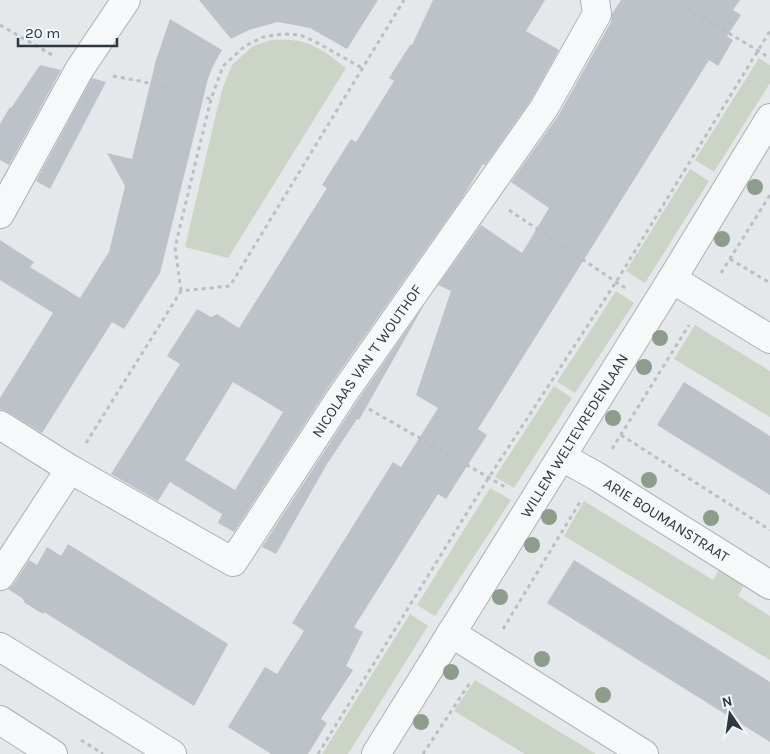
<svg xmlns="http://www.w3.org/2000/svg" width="770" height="754" viewBox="0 0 770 754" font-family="Karla,sans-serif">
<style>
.green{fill:#ccd4c7}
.building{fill:#bcc2c8;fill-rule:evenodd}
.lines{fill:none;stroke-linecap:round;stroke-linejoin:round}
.minor-casing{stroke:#aab0b5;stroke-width:30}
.tertiary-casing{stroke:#aab0b5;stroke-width:30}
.path{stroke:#bbbec3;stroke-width:3;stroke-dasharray:4 4;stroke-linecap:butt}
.minor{stroke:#f7f8fa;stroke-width:28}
.tertiary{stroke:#f7f8fa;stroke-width:28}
.tree{fill:#8e9c8b}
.labels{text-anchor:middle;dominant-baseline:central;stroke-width:5;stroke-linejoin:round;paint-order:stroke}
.street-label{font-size:15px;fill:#2e3842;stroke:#f4f7f9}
</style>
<rect width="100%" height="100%" fill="#e5e8eb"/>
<path class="green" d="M271 40C281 40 292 39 302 42 318 45 334 59 346 68L228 258 185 247 215 118 223 87 232 65 253 46Z
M759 58 770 65V83L714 172 695 160Z
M690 169 709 181 645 283 626 271Z
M616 291 634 303 575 393 557 382Z
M695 325 770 371V417L674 359Z
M554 386 572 398 514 488 495 477Z
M490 488 511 500 435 616 417 605Z
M584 501 713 580 719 570 744 585 738 596 770 616V660L564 536Z
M410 614 428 626 348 754H322Z
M475 680 596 754H525L454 711Z"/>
<path class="building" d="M199 0H378L347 49 310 28 278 22 249 30 231 39Z
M433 0H545L526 31 559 50 531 100 485 165 483 164 462 198 330 385 234 532 218 523 222 514 170 482 158 501 111 474 180 364 167 356 197 309 211 317 217 314 239 328 327 188 322 185 351 139 356 142 394 81 389 78 410 45H412ZM233 382 283 412 235 490 185 460Z
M621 0H740L733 10 741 15 727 36 733 40 718 66 709 60 478 429 487 435 446 499 438 494 354 627 363 632 346 666 353 670 321 719 327 723 308 754H271L228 727 265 667 277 674 304 631 292 623 393 462 401 467 438 408 416 395 451 291 438 285 481 225 522 253 549 208 511 182 558 116 611 22 612 14Z
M170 19 222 50 213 66 208 79 160 273 124 329 112 322 42 433 8 412 0 409V398L53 313 0 280V240L34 262 30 267 80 298 109 252 125 186 107 153 132 159 156 60Z
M40 65 61 70 9 165 0 160V124L10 107 11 108Z
M92 78 106 82 50 189 36 181Z
M424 305 359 420 357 419 327 464 276 554 262 547 356 403Z
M684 382 770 436V495L657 425Z
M68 544 228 644 194 706 44 612 43 614 25 603 22 598 8 589 13 585 29 560 37 565 47 547 61 556Z
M574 560 770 682V742L547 603Z"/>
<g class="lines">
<g class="minor-casing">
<g id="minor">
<path d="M0 214 79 70 126 0"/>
<path d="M672 279 770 339"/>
<path id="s1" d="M0 425 70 469 233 562 343 394 544 108 597 14 595 0"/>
<path id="s2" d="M562 457 596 476 770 585"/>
<path d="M0 576 70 469"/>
<path d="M451 633 644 754"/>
<path d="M0 647 172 754"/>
<path id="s3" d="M376 754 672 279 770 118"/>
</g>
</g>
<g class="tertiary-casing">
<path id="tertiary" d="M0 720 53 754"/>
</g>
<path class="path" d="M674 0 770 58
M0 25 54 56
M113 76 140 81 211 99
M509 210 628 290
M730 259 770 283
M721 273 770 195
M181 291 175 247 211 99 223 66 245 46 263 37 283 34 300 35 314 41 362 68
M369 409 507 488
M621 435 770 530
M86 443 181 291 230 286 404 0
M612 449 689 325
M503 629 580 502
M81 740 103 754
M318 754 489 477 616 282 770 31
M423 754 471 681"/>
<use href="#minor" class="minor"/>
<use href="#tertiary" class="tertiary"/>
</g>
<g class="tree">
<circle cx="755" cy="187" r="8"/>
<circle cx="722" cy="239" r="8"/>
<circle cx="660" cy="338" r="8"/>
<circle cx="644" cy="367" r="8"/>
<circle cx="613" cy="418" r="8"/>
<circle cx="649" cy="480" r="8"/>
<circle cx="549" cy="517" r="8"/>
<circle cx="711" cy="518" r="8"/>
<circle cx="532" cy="545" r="8"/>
<circle cx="500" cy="597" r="8"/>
<circle cx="542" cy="659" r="8"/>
<circle cx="451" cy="672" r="8"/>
<circle cx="603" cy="695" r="8"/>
<circle cx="421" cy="722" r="8"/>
</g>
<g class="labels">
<g class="street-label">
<text stroke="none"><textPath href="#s1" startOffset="512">NICOLAAS VAN 'T WOUTHOF</textPath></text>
<text stroke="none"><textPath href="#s3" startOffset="375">WILLEM WELTEVREDENLAAN</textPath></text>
<text stroke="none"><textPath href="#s2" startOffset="122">ARIE BOUMANSTRAAT</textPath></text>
</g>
</g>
<g transform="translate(730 714) rotate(347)" stroke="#f4f7f9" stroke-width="4" paint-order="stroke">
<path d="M0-4L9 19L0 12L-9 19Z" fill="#2e3842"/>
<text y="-8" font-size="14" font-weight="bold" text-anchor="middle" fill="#2e3842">N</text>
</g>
<path d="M18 38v8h99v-8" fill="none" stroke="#2e3842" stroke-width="2.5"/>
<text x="25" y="38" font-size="15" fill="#2e3842" stroke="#f4f7f9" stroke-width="4" paint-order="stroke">20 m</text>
</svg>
